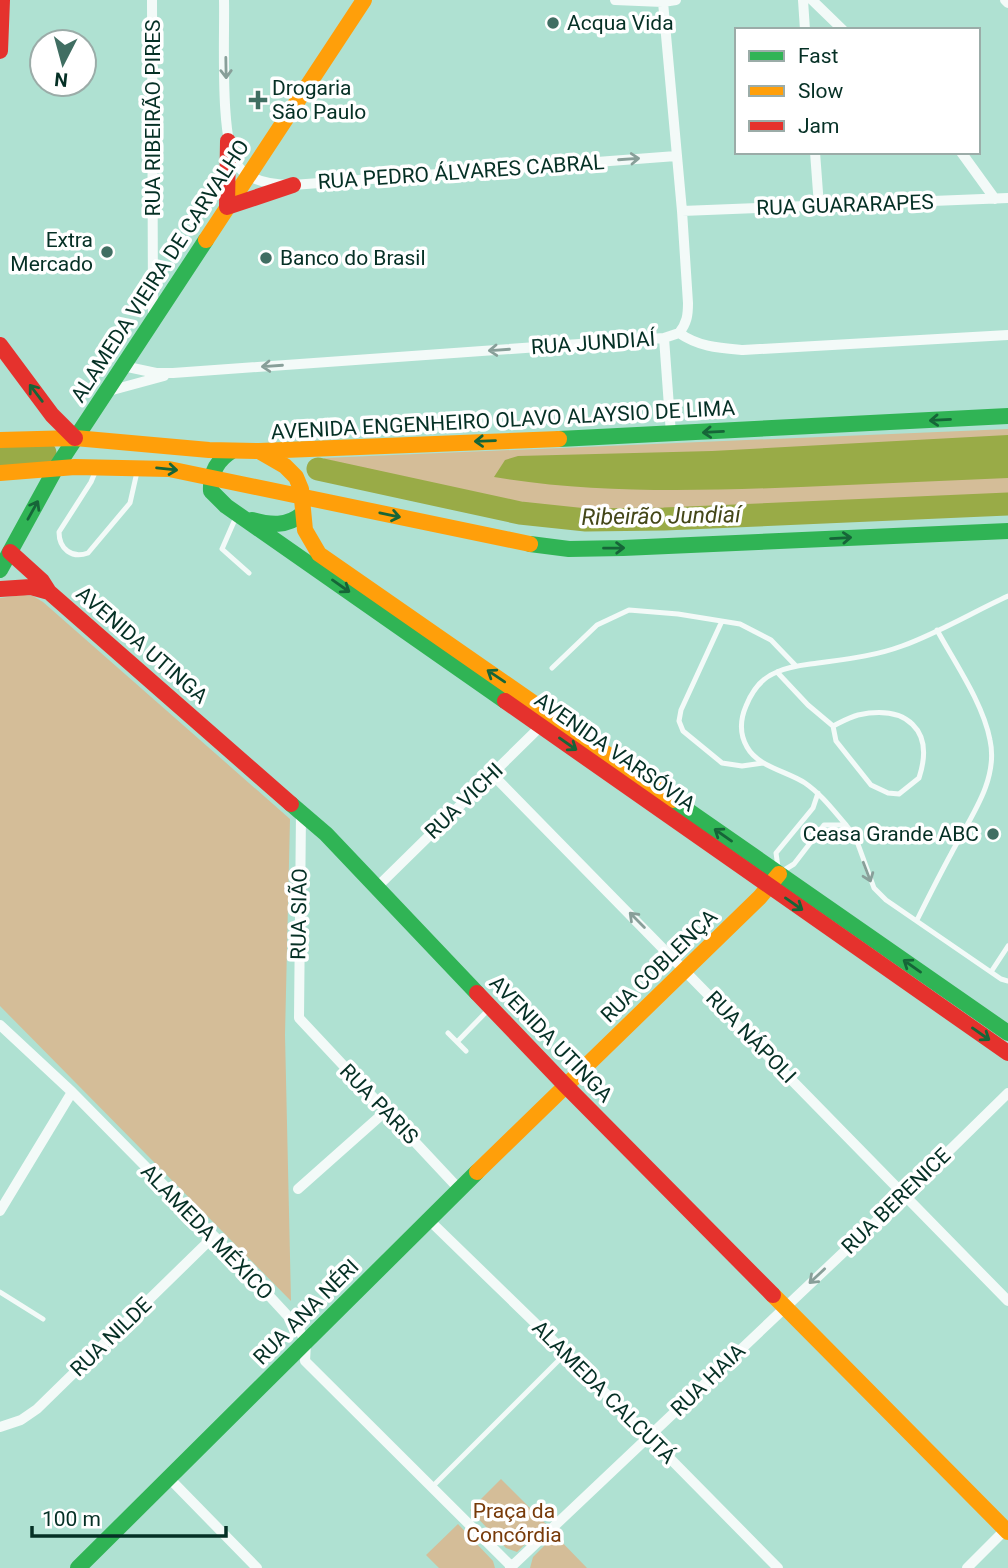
<svg xmlns="http://www.w3.org/2000/svg" width="1008" height="1568" viewBox="0 0 1008 1568" font-family="Roboto,sans-serif">
<style>
.green{fill:#d4bd98}
.water{fill:#99ab47}
.lines{fill:none;stroke-linecap:round;stroke-linejoin:round}
.river{stroke:#99ab47;stroke-width:23}
.lane{stroke:#f3faf8;stroke-width:5}
.street{stroke:#f3faf8;stroke-width:10}
.fast{stroke:#30b455;stroke-width:16}
.slow{stroke:#ff9f0a;stroke-width:16}
.jam{stroke:#e5322d;stroke-width:16}
.oneway{stroke:#889f99}
.oneway2{stroke:#166538}
.poi-dot{fill:#406e62;stroke:#fff;stroke-width:2.5}
.labels{text-anchor:middle;dominant-baseline:central;stroke-width:7;stroke-linejoin:round;paint-order:stroke}
.poi-label{font-size:21px;fill:#053025;stroke:#fff;text-anchor:start}
.street-label{font-size:21px;fill:#053025;stroke:#fff}
.park-label{font-size:21px;fill:#773a09;stroke:#fff}
.water-label{font-size:23px;font-style:italic;fill:#444718;stroke:#fff}
</style>
<rect width="100%" height="100%" fill="#afe1d2"/>
<path class="green" d="M1008 429V497L623 512 525 509 325 463 324 458Z
M23 595 33 596 43 602 290 819 285 1035 291 1301 0 1006V598Z
M501 1479 546 1524 517 1552 506 1548 470 1510Z
M458 1524 493 1561 495 1568H439L426 1555Z
M555 1535 587 1568H530L533 1557Z"/>
<path class="water" d="M1008 435V478C939 481 870 484 801 487 699 491 595 494 494 477L505 460 518 456 712 451Z"/>
<g class="lines">
<path class="river" d="M0 456 45 453
M318 469 520 513 586 520 664 519 1008 504"/>
<path class="lane" d="M96 470 91 482 59 532C59 549 72 559 88 553L130 503 137 472
M236 517 222 549 249 573
M722 621 681 710 679 721 683 731 722 763 742 766 763 763
M552 668 597 625 629 610 678 614 740 624 771 640 796 666
M777 672 808 705 833 726 836 741 871 785 888 793 899 794 919 778C935 729 906 705 858 715 850 717 841 722 833 726
M846 825C833 810 821 794 805 783 787 771 758 767 747 747 739 733 740 720 746 706 752 691 761 678 777 672 790 666 805 665 818 663 847 659 875 656 902 646 938 633 973 612 1008 596
M778 867 776 853 813 808 818 793
M781 872 794 864 824 825H846L855 836 874 888 886 900 1001 979 1008 981
M917 920C928 898 939 876 951 854 969 819 999 781 990 740 983 703 955 663 937 630
M991 972 1008 946
M448 1033 466 1051
M457 1042 489 1009
M0 1292 43 1319
M433 1486 566 1353"/>
<path class="street" d="M152 0 153 320
M224 0C225 33 219 144 238 166 250 182 274 185 293 185L676 156
M615 0 663 2 676 0
M803 0 805 30
M812 0 843 30
M1005 0 1008 3
M663 2 682 211 688 303C688 315 687 323 679 333
M815 152 819 206
M961 152 995 199
M682 211 1008 198
M679 333C699 347 719 348 743 350L1008 335
M664 338 671 434
M123 366 156 373H173L664 338 679 333
M105 392 164 376
M492 774 1008 1301
M301 811 299 1018 459 1189
M376 888 544 723
M0 1025 72 1092 214 1236 298 1327 306 1343 305 1361 513 1568
M298 1189 387 1110
M0 1211 72 1092
M428 1219 566 1353 778 1568
M0 1427 21 1420 37 1409 214 1236
M169 1478 257 1568
M510 1568 903 1196 1008 1093
M967 1568 1008 1527"/>
<path class="fast" d="M559 439 1008 416
M232 451C217 460 210 473 211 491L226 506 505 701
M252 520C270 525 287 527 302 514
M530 544 569 549 623 548 1008 531
M0 570 56 468 206 240
M673 800 1008 1033
M291 804 326 834 477 993
M78 1568 477 1172"/>
<path class="slow" d="M206 240 364 0
M0 440 75 438 209 450 259 451 559 439
M259 451 285 466 296 477 301 489 305 530 319 554 673 800
M0 473 75 467 169 469 530 544
M477 1172 760 897 779 874
M773 1295 1008 1532"/>
<path class="jam" d="M0 51 2 0
M228 141 227 207 293 185
M0 345 52 415 75 438
M10 552 42 581 49 592 291 804
M0 589 31 587 49 592
M505 701 1008 1053
M477 993 565 1085 773 1295"/>
</g>
<defs><path id="oneway-shaft" d="M-6 0H5M1.5-3L5.5 0L1.5 3" fill="none" stroke-width="1.6" stroke-linecap="round" stroke-linejoin="round" transform="scale(1.75)"/></defs>
<g class="oneway">
<use href="#oneway-shaft" transform="translate(226 68) rotate(89)"/>
<use href="#oneway-shaft" transform="translate(629 159) rotate(-4)"/>
<use href="#oneway-shaft" transform="translate(499 350) rotate(176)"/>
<use href="#oneway-shaft" transform="translate(272 366) rotate(176)"/>
<use href="#oneway-shaft" transform="translate(867 872) rotate(69)"/>
<use href="#oneway-shaft" transform="translate(637 920) rotate(-135)"/>
<use href="#oneway-shaft" transform="translate(817 1276) rotate(137)"/>
</g>
<g class="oneway2">
<use href="#oneway-shaft" transform="translate(36 393) rotate(-127)"/>
<use href="#oneway-shaft" transform="translate(940 420) rotate(177)"/>
<use href="#oneway-shaft" transform="translate(713 432) rotate(177)"/>
<use href="#oneway-shaft" transform="translate(485 441) rotate(178)"/>
<use href="#oneway-shaft" transform="translate(167 469) rotate(6)"/>
<use href="#oneway-shaft" transform="translate(33 510) rotate(-61)"/>
<use href="#oneway-shaft" transform="translate(390 515) rotate(12)"/>
<use href="#oneway-shaft" transform="translate(841 538) rotate(-3)"/>
<use href="#oneway-shaft" transform="translate(614 548) rotate(-1)"/>
<use href="#oneway-shaft" transform="translate(341 586) rotate(35)"/>
<use href="#oneway-shaft" transform="translate(496 676) rotate(-146)"/>
<use href="#oneway-shaft" transform="translate(568 744) rotate(35)"/>
<use href="#oneway-shaft" transform="translate(723 835) rotate(-145)"/>
<use href="#oneway-shaft" transform="translate(794 904) rotate(35)"/>
<use href="#oneway-shaft" transform="translate(912 966) rotate(-145)"/>
<use href="#oneway-shaft" transform="translate(981 1034) rotate(35)"/>
</g>
<g class="poi-dot">
<circle cx="553" cy="23" r="7"/>
<path d="M254.5 89.5h7v7h7v7h-7v7h-7v-7h-7v-7h7z"/>
<circle cx="107" cy="252" r="7"/>
<circle cx="266" cy="258" r="7"/>
<circle cx="993" cy="834" r="7"/>
</g>
<g class="labels">
<g class="poi-label">
<text x="567" y="23">Acqua Vida</text>
<text x="272" y="88">Drogaria<tspan x="272" dy="24">São Paulo</tspan></text>
<text x="93" y="240" text-anchor="end">Extra<tspan x="93" dy="24">Mercado</tspan></text>
<text x="280" y="258">Banco do Brasil</text>
<text x="979" y="834" text-anchor="end">Ceasa Grande ABC</text>
</g>
<g class="street-label">
<text transform="translate(153 118) rotate(-90)">RUA RIBEIRÃO PIRES</text>
<text transform="translate(461 172) rotate(-4)">RUA PEDRO ÁLVARES CABRAL</text>
<text transform="translate(845 205) rotate(-2)">RUA GUARARAPES</text>
<text transform="translate(160 271) rotate(-57)">ALAMEDA VIEIRA DE CARVALHO</text>
<text transform="translate(593 343) rotate(-4)">RUA JUNDIAÍ</text>
<text transform="translate(503 420) rotate(-3)">AVENIDA ENGENHEIRO OLAVO ALAYSIO DE LIMA</text>
<text transform="translate(142 645) rotate(41)">AVENIDA UTINGA</text>
<text transform="translate(615 752) rotate(35)">AVENIDA VARSÓVIA</text>
<text transform="translate(464 801) rotate(-44)">RUA VICHI</text>
<text transform="translate(299 914) rotate(-89)">RUA SIÃO</text>
<text transform="translate(659 966) rotate(-44)">RUA COBLENÇA</text>
<text transform="translate(751 1037) rotate(46)">RUA NÁPOLI</text>
<text transform="translate(551 1039) rotate(46)">AVENIDA UTINGA</text>
<text transform="translate(379 1104) rotate(46)">RUA PARIS</text>
<text transform="translate(896 1201) rotate(-44)">RUA BERENICE</text>
<text transform="translate(207 1232) rotate(46)">ALAMEDA MÉXICO</text>
<text transform="translate(306 1312) rotate(-45)">RUA ANA NÉRI</text>
<text transform="translate(111 1337) rotate(-44)">RUA NILDE</text>
<text transform="translate(708 1380) rotate(-44)">RUA HAIA</text>
<text transform="translate(604 1392) rotate(45)">ALAMEDA CALCUTÁ</text>
</g>
<g class="park-label">
<text x="514" y="1511">Praça da<tspan x="514" dy="24">Concórdia</tspan></text>
</g>
<g class="water-label">
<text transform="translate(661 516) rotate(-1)">Ribeirão Jundiaí</text>
</g>
</g>
<rect x="735" y="28" width="245" height="126" fill="#ffffff" stroke="#9baca8" stroke-width="2"/>
<rect x="749" y="51" width="35" height="10" fill="#30b455" stroke="#9baca8" stroke-width="2"/>
<text x="798" y="63" font-size="21" fill="#053025">Fast</text>
<rect x="749" y="86" width="35" height="10" fill="#ff9f0a" stroke="#9baca8" stroke-width="2"/>
<text x="798" y="98" font-size="21" fill="#053025">Slow</text>
<rect x="749" y="121" width="35" height="10" fill="#e5322d" stroke="#9baca8" stroke-width="2"/>
<text x="798" y="133" font-size="21" fill="#053025">Jam</text>
<g transform="translate(63 63) rotate(186)"><circle r="33" fill="#ffffff" stroke="#9baca8" stroke-width="2"/>
<path d="M0-5L12 26L0 18L-12 26Z" fill="#406e62"/>
<text y="-10" font-size="19" font-weight="bold" text-anchor="middle" fill="#053025">N</text>
</g>
<path d="M32 1526v10h194v-10" fill="none" stroke="#053025" stroke-width="3.5"/>
<text x="42" y="1526" font-size="21" fill="#053025" stroke="#ffffff" stroke-width="5" paint-order="stroke">100 m</text>
</svg>
